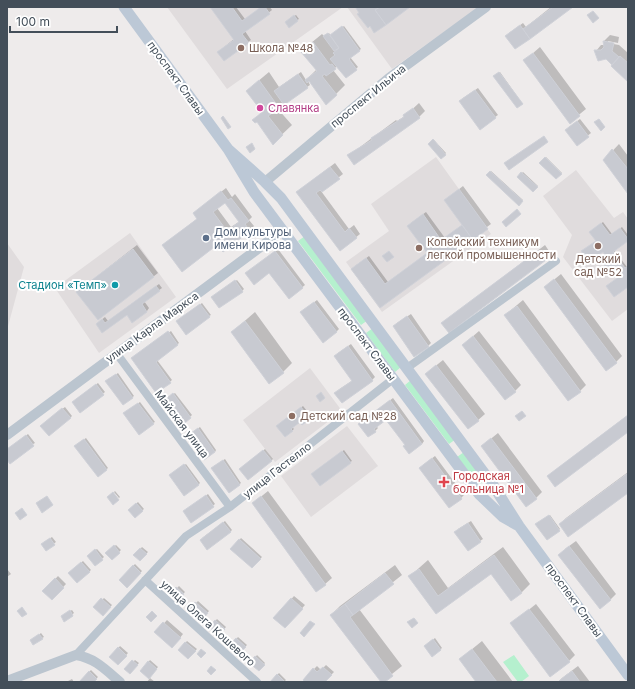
<svg xmlns="http://www.w3.org/2000/svg" width="635" height="689" viewBox="0 0 635 689" font-family="Inter,sans-serif">
<style>
.education{fill:#e0dcdd}
.green{fill:#b5f0ce}
.shadow{fill:#0003;fill-rule:evenodd}
.building{fill:#c8cad1;stroke:#cfd1d8;fill-rule:evenodd}
.lines{fill:none;stroke-linecap:round;stroke-linejoin:round}
.minor{stroke:#bbc5cf;stroke-width:8}
.tertiary{stroke:#bbc5cf;stroke-width:10}
.secondary{stroke:#bcc8d6;stroke-width:11}
.education-dot{fill:#8d6e63;stroke:#fff;stroke-width:1.5}
.hotel-dot{fill:#d1479c;stroke:#fff;stroke-width:1.5}
.service-dot{fill:#5c6f8a;stroke:#fff;stroke-width:1.5}
.culture-dot{fill:#0f9aa8;stroke:#fff;stroke-width:1.5}
.health-dot{fill:#e0444e;stroke:#fff;stroke-width:1.5}
.labels{text-anchor:middle;dominant-baseline:central;stroke-width:4;stroke-linejoin:round;paint-order:stroke}
.education-label{font-size:11px;fill:#785e54;stroke:#fff;text-anchor:start}
.street-label{font-size:11px;fill:#434e59;stroke:#fff}
.hotel-label{font-size:11px;fill:#b23c85;stroke:#fff;text-anchor:start}
.service-label{font-size:11px;fill:#4e5e75;stroke:#fff;text-anchor:start}
.culture-label{font-size:11px;fill:#0d838f;stroke:#fff;text-anchor:end}
.health-label{font-size:11px;fill:#be3a42;stroke:#fff;text-anchor:start}
</style>
<rect width="100%" height="100%" fill="#eeebeb"/>
<path class="education" d="M167 7H343L227 89Z
M347 7H479L392 69Z
M436 157 491 234 382 312 346 262 389 231 371 204Z
M576 170 614 218 623 212 628 219V309L612 321 563 257 572 235 543 196Z
M130 233 176 297 99 353 55 288Z
M7 243 24 267 7 330Z
M310 368 342 411 275 462 243 420Z
M347 426 378 466 311 517 281 476Z"/>
<path class="green" d="M305 236 368 320 361 325 298 241Z
M373 328 401 367 395 372 366 333Z
M411 380 456 439 449 444 405 385Z
M464 452 485 480 479 485 457 457Z
M514 655 529 676 521 682H518L503 662Z"/>
<path class="shadow" d="M211 7H236L245 19 262 7H270L272 10 245 31 251 40 248 42 218 52 234 39Z
M551 7H571L515 48 509 33 523 23 526 27Z
M296 15 299 19 297 20H288Z
M344 26 361 49 350 57 358 67 346 77 337 66 333 70 345 85 330 100 310 80 308 81 310 85 307 87 277 108 292 125 273 143 257 120H254L264 109 257 82 269 72 279 87 301 72 306 80 317 69 311 43 322 34 324 36 329 33 331 36Z
M610 35 619 37 618 43 608 41V43L619 45 628 53V81L606 58 596 51 601 45H604V41Z
M540 47 586 109 570 122 524 61Z
M500 72 522 103 517 107 495 76Z
M478 88 498 115 495 117 463 98Z
M419 103 425 111 419 117 348 156 396 120 397 121 405 116Z
M580 119 591 133 577 144 569 127Z
M434 140 446 153 441 158 429 144Z
M619 144 628 156V192L604 160Z
M546 157 562 173 556 178 541 163Z
M335 163 343 174 321 191 349 229 354 225 360 234 340 250 301 189Z
M491 171 523 200 519 204 488 175Z
M523 172 538 186 533 191 518 177Z
M463 186 491 224 380 307 355 266 369 256 388 282 428 253 411 223 426 212 445 238 463 225 449 197Z
M226 188 232 197 235 194 252 217 249 220 254 226 250 230 223 250 218 244 167 242 198 218 194 213ZM225 201 240 221 231 227 217 208Z
M603 222 612 234 622 227 628 235V240L614 250 627 267 628 266V285L597 240 592 230Z
M137 245 158 273 98 319 77 292Z
M545 245 551 254 545 260 443 323Z
M278 249 305 285 289 298 269 272 250 271Z
M561 274 622 356 616 362 545 287Z
M237 280 244 289 242 291 214 296Z
M159 284 162 288 144 301 149 308 147 311 133 321 127 314 103 332 100 321 105 317 108 321Z
M317 300 339 329 336 332 304 310Z
M523 300 586 385 580 391 505 315Z
M202 303 211 315 209 316 179 320Z
M255 312 292 363 283 372 232 332Z
M411 314 431 343 428 346 397 323Z
M171 331 179 343 157 360 172 380 157 392 134 357Z
M479 331 521 385 515 391 463 345Z
M351 344 375 377 372 380 338 390 353 380 338 353Z
M443 360 485 414 469 428 433 368Z
M118 373 134 396 123 404 108 380Z
M98 383 105 392 80 411 75 400Z
M175 393 192 415 181 425 165 400Z
M393 398 424 441 422 444 406 445 387 419 376 426 378 428 375 431 359 424Z
M140 402 155 422 153 423 126 412Z
M303 406 311 416 292 427 294 429 285 436 279 424Z
M65 407 72 416 70 418 43 424Z
M628 415V430L548 477 554 471Z
M200 427 216 450 215 452 190 434Z
M498 433 542 492 536 498 482 446Z
M28 434 35 443 7 458V450Z
M86 438 108 468 98 476 77 444Z
M265 449 273 459 271 461 242 467Z
M344 450 352 461 350 462 314 472Z
M435 456 464 495 461 498 423 465Z
M225 459 241 483 230 492 214 466Z
M186 464 200 483 198 485 172 474Z
M628 472V492L560 524 566 518Z
M115 491 120 497 119 498 114 492Z
M268 491 332 578 317 591 253 503Z
M208 494 215 504 191 522 186 510Z
M138 502 144 509 135 516 129 510Z
M550 515 560 529 547 539 537 524Z
M225 521 232 530 230 532 202 538Z
M471 521 483 539 480 541 458 529Z
M52 537 56 542 46 549 44 542Z
M241 538 262 557 252 567 232 549Z
M576 541 616 594 610 600 565 549Z
M116 545 121 550 112 559 106 553Z
M142 547 148 552 140 560 135 555Z
M503 547 530 584 521 593 491 572 436 612 410 576 428 560 448 588Z
M97 549 104 557 95 565 90 554Z
M83 561 91 570 77 582 69 573Z
M135 564 142 571 127 587 120 580Z
M395 565 402 575 359 609 402 666 382 682 331 615 340 606Z
M7 569 11 574 7 577Z
M58 576 66 584 52 599 44 591Z
M179 586 185 592 179 598 173 592Z
M294 596 305 605 285 627 275 618Z
M104 598 112 605 103 615 95 607Z
M198 601 209 611 202 619 190 609Z
M536 604 575 655 569 661 511 624Z
M72 610 74 613 65 620 64 615Z
M217 619 226 627 219 635 210 627Z
M167 620 183 634 175 644 156 632Z
M41 633 44 637 42 638 33 639Z
M238 637 247 645 239 653 231 645Z
M435 638 442 648 433 655 427 644Z
M187 641 197 649 188 658 179 650Z
M482 641 513 682H477L460 659Z
M120 646 128 653 118 664 111 657Z
M257 655 265 663 259 670 251 663Z
M135 660 139 663 130 673 126 669Z
M150 660 158 667 149 677 141 671Z
M326 665 334 672 324 682H307L304 679 317 666 321 670Z
M578 666 590 682H558L562 678Z
M91 670 98 677 93 682 89 672Z
M279 673 286 680 284 682H271Z
M150 678 155 682H147Z
M72 679 74 682H66Z"/>
<path class="building" d="M210 7H232L242 21 261 7H265L270 14 242 34 249 43 224 61 217 52 234 40Z
M358 7H380L375 10 386 25 374 33 370 26 368 28 357 14 359 13 356 8Z
M380 7H410L386 25 375 10Z
M553 7H573L530 39 523 29Z
M593 11 599 18 593 23 587 15Z
M294 15 298 21 289 28 285 22Z
M520 25 530 39 515 49 505 36Z
M342 26 360 51 349 59 357 70 346 78 330 59 335 55 333 53 339 48 330 35Z
M328 33 339 48 334 51 323 36Z
M603 41 614 43 612 51 619 57 612 65 606 59 598 61 594 50H601L604 47Z
M313 42 330 65 332 64 336 69 326 76 325 74 322 76 337 95 326 105 309 81 307 83 305 80 317 71 301 52Z
M533 53 580 116 570 124 523 60Z
M620 56 628 63V82L611 66Z
M499 72 523 104 517 108 493 76Z
M298 74 308 88 284 105 274 91Z
M259 80 277 105 279 104 281 107 268 116 283 135 273 145 257 122 255 123 252 120 264 111 261 106 259 108 246 91Z
M475 90 496 118 480 130 459 101Z
M413 108 420 118 354 165 347 155 372 140 371 138 404 117 403 115Z
M223 116 231 127 228 129 221 118Z
M599 119 605 127 601 131 594 122Z
M577 121 589 137 577 146 565 130Z
M544 136 548 142 509 170 504 163Z
M433 139 446 155 441 159 428 144Z
M252 143 255 149 250 153 246 147Z
M612 149 628 169V194L603 160Z
M545 157 562 174 556 179 539 163Z
M330 167 340 179 322 192 320 190 316 193 345 232 349 228 357 238 340 251 296 192Z
M490 171 523 201 519 206 486 175Z
M521 172 538 187 533 192 517 177Z
M459 189 488 229 473 240 444 200Z
M221 191 228 200 231 198 249 221 245 224 250 231 223 252 217 245 182 272 162 245 197 219 193 213ZM225 203 239 222 227 231 213 212Z
M517 209 521 214 506 227 502 222Z
M423 214 441 240 462 225 473 240 380 308 351 269 366 258 385 284 427 253 407 226Z
M601 223 610 235 620 228 628 239V241L613 252 625 268 628 266V287L614 297 606 286 620 276 617 272 612 276 600 259 605 255 603 252 589 261 581 251 596 241 589 232Z
M133 249 154 277 98 320 76 292Z
M539 250 546 260 449 333 441 323Z
M275 251 303 288 289 299 269 273 254 285 245 273Z
M389 251 394 257 387 262 382 256Z
M554 279 617 363 606 371 544 287Z
M235 280 243 292 219 308 211 297Z
M156 286 160 291 142 304 147 312 132 323 127 315 102 333 96 324 102 319 105 323Z
M314 302 337 332 323 343 300 312Z
M200 304 210 317 186 335 176 321Z
M517 306 581 392 568 401 504 315Z
M407 316 429 347 414 357 393 326Z
M245 321 284 373 269 384 231 332Z
M168 331 178 345 156 362 171 383 156 393 131 358Z
M473 336 516 392 505 400 462 345Z
M348 346 373 381 342 403 334 393 352 381 334 356Z
M436 365 479 421 468 429 425 374Z
M116 374 133 398 123 405 105 381Z
M96 384 104 395 80 413 72 402Z
M321 392 325 398 320 402 316 396Z
M173 393 191 418 181 426 162 402Z
M390 400 422 444 409 454 403 446 405 445 386 420 374 429 376 432 368 437 358 424Z
M138 403 154 424 139 435 123 413Z
M301 407 310 419 302 425 300 422 291 429 293 431 285 437 276 426Z
M62 408 71 418 49 436 40 426Z
M522 411 526 416 519 421 515 416Z
M628 415V432L555 487 547 476Z
M198 428 215 452 204 460 187 436Z
M26 435 34 446 10 464 7 460V449Z
M491 438 537 499 526 507 481 446Z
M84 439 107 470 98 477 74 446Z
M263 450 272 461 248 480 239 469Z
M342 451 351 463 320 486 311 474Z
M432 458 462 499 449 508 419 468Z
M223 460 240 485 229 493 211 468Z
M184 464 199 485 184 496 169 475Z
M628 473V493L568 537 559 524Z
M113 492 119 500 113 505 107 497Z
M206 495 214 507 191 523 183 511Z
M47 496 53 505 42 513 36 503Z
M261 496 326 585 316 592 252 503Z
M136 503 143 511 135 518 128 510Z
M22 508 27 515 20 520 15 513Z
M549 515 560 531 547 540 535 524Z
M223 522 231 532 207 550 200 540Z
M468 523 481 542 468 551 454 532Z
M50 538 55 545 46 551 41 544Z
M239 539 261 559 252 568 230 549Z
M114 545 120 553 112 560 105 553Z
M569 546 611 600 600 609 558 555Z
M140 548 147 554 140 561 133 555Z
M95 549 103 560 95 566 87 556Z
M494 555 522 593 511 601 491 574 436 614 408 576 419 569 438 596Z
M81 562 90 572 77 583 68 573Z
M133 565 141 573 127 588 119 580Z
M385 573 394 584 353 615 345 604Z
M55 578 64 588 52 600 42 591Z
M176 587 184 594 180 599 172 592Z
M101 598 111 607 103 616 93 607Z
M291 598 303 609 285 628 273 618Z
M195 602 208 613 202 620 189 609Z
M345 604 353 615 350 617 393 676 385 682H381L330 615Z
M22 607 27 614 22 617 17 611Z
M529 609 570 662 550 677 510 623Z
M70 610 73 616 64 622 61 616Z
M152 611 157 616 151 622 146 617Z
M414 618 418 623 412 628 407 622Z
M215 620 225 629 219 636 209 627Z
M310 621 315 624 304 637 300 633Z
M163 622 181 638 172 648 154 632Z
M39 634 43 639 33 645 30 640Z
M236 638 246 647 239 654 229 645Z
M433 639 441 650 432 657 424 646Z
M185 642 196 651 188 659 178 650Z
M118 647 127 656 118 665 109 657Z
M201 649 206 653 201 658 197 654Z
M472 649 497 682H476L459 659Z
M255 656 265 665 259 671 249 663Z
M132 660 138 665 130 674 124 669Z
M148 661 157 669 149 679 140 671Z
M211 666 216 670 211 675 207 671Z
M323 667 332 675 325 682H305L303 680 313 668 317 672Z
M89 671 97 679 94 682H79Z
M572 671 580 682H558L565 676Z
M277 674 285 682H270Z"/>
<g class="lines">
<path class="minor" d="M117 354 230 507
M407 368 556 261
M145 580 257 682
M76 655 186 536 230 507 393 379"/>
<path class="tertiary" d="M265 182 389 78 486 7
M7 435 282 231
M7 681 76 655C95 658 106 670 120 682"/>
<path class="secondary" d="M124 7 228 149 254 192 479 494 503 517 517 525
M228 149 265 182 281 198 493 485 519 526 628 675"/>
</g>
<g class="education-dot">
<circle cx="241" cy="48" r="4"/>
<circle cx="598" cy="246" r="4"/>
<circle cx="419" cy="248" r="4"/>
<circle cx="292" cy="416" r="4"/>
</g>
<circle class="hotel-dot" cx="260" cy="108" r="4"/>
<circle class="service-dot" cx="206" cy="238" r="4"/>
<circle class="culture-dot" cx="115" cy="285" r="4"/>
<path class="health-dot" d="M442 476h4v4h4v4h-4v4h-4v-4h-4v-4h4z"/>
<g class="labels">
<g class="education-label">
<text x="249" y="48">Школа №48</text>
<text x="427" y="242">Копейский техникум<tspan x="427" dy="13">легкой промышенности</tspan></text>
<text x="598" y="259" text-anchor="middle">Детский<tspan x="598" dy="13">сад №52</tspan></text>
<text x="300" y="416">Детский сад №28</text>
</g>
<g class="street-label">
<text transform="translate(176 78) rotate(54)">проспект Славы</text>
<text transform="translate(368 96) rotate(-39)">проспект Ильича</text>
<text transform="translate(152 327) rotate(-36)">улица Карла Маркса</text>
<text transform="translate(367 344) rotate(53)">проспект Славы</text>
<text transform="translate(182 424) rotate(53)">Майская улица</text>
<text transform="translate(277 470) rotate(-38)">улица Гастелло</text>
<text transform="translate(574 600) rotate(54)">проспект Славы</text>
<text transform="translate(208 623) rotate(42)">улица Олега Кошевого</text>
</g>
<g class="hotel-label">
<text x="268" y="108">Славянка</text>
</g>
<g class="service-label">
<text x="214" y="232">Дом культуры<tspan x="214" dy="13">имени Кирова</tspan></text>
</g>
<g class="culture-label">
<text x="107" y="285">Стадион «Темп»</text>
</g>
<g class="health-label">
<text x="453" y="476">Городская<tspan x="453" dy="13">больница №1</tspan></text>
</g>
</g>
<rect width="635" height="689" fill="none" stroke="#434e59" stroke-width="16"/>
<path d="M10 26v6h107v-6" fill="none" stroke="#434e59" stroke-width="2"/>
<text x="16" y="26" font-size="12" fill="#434e59" stroke="#ffffff" stroke-width="3" paint-order="stroke">100 m</text>
</svg>
